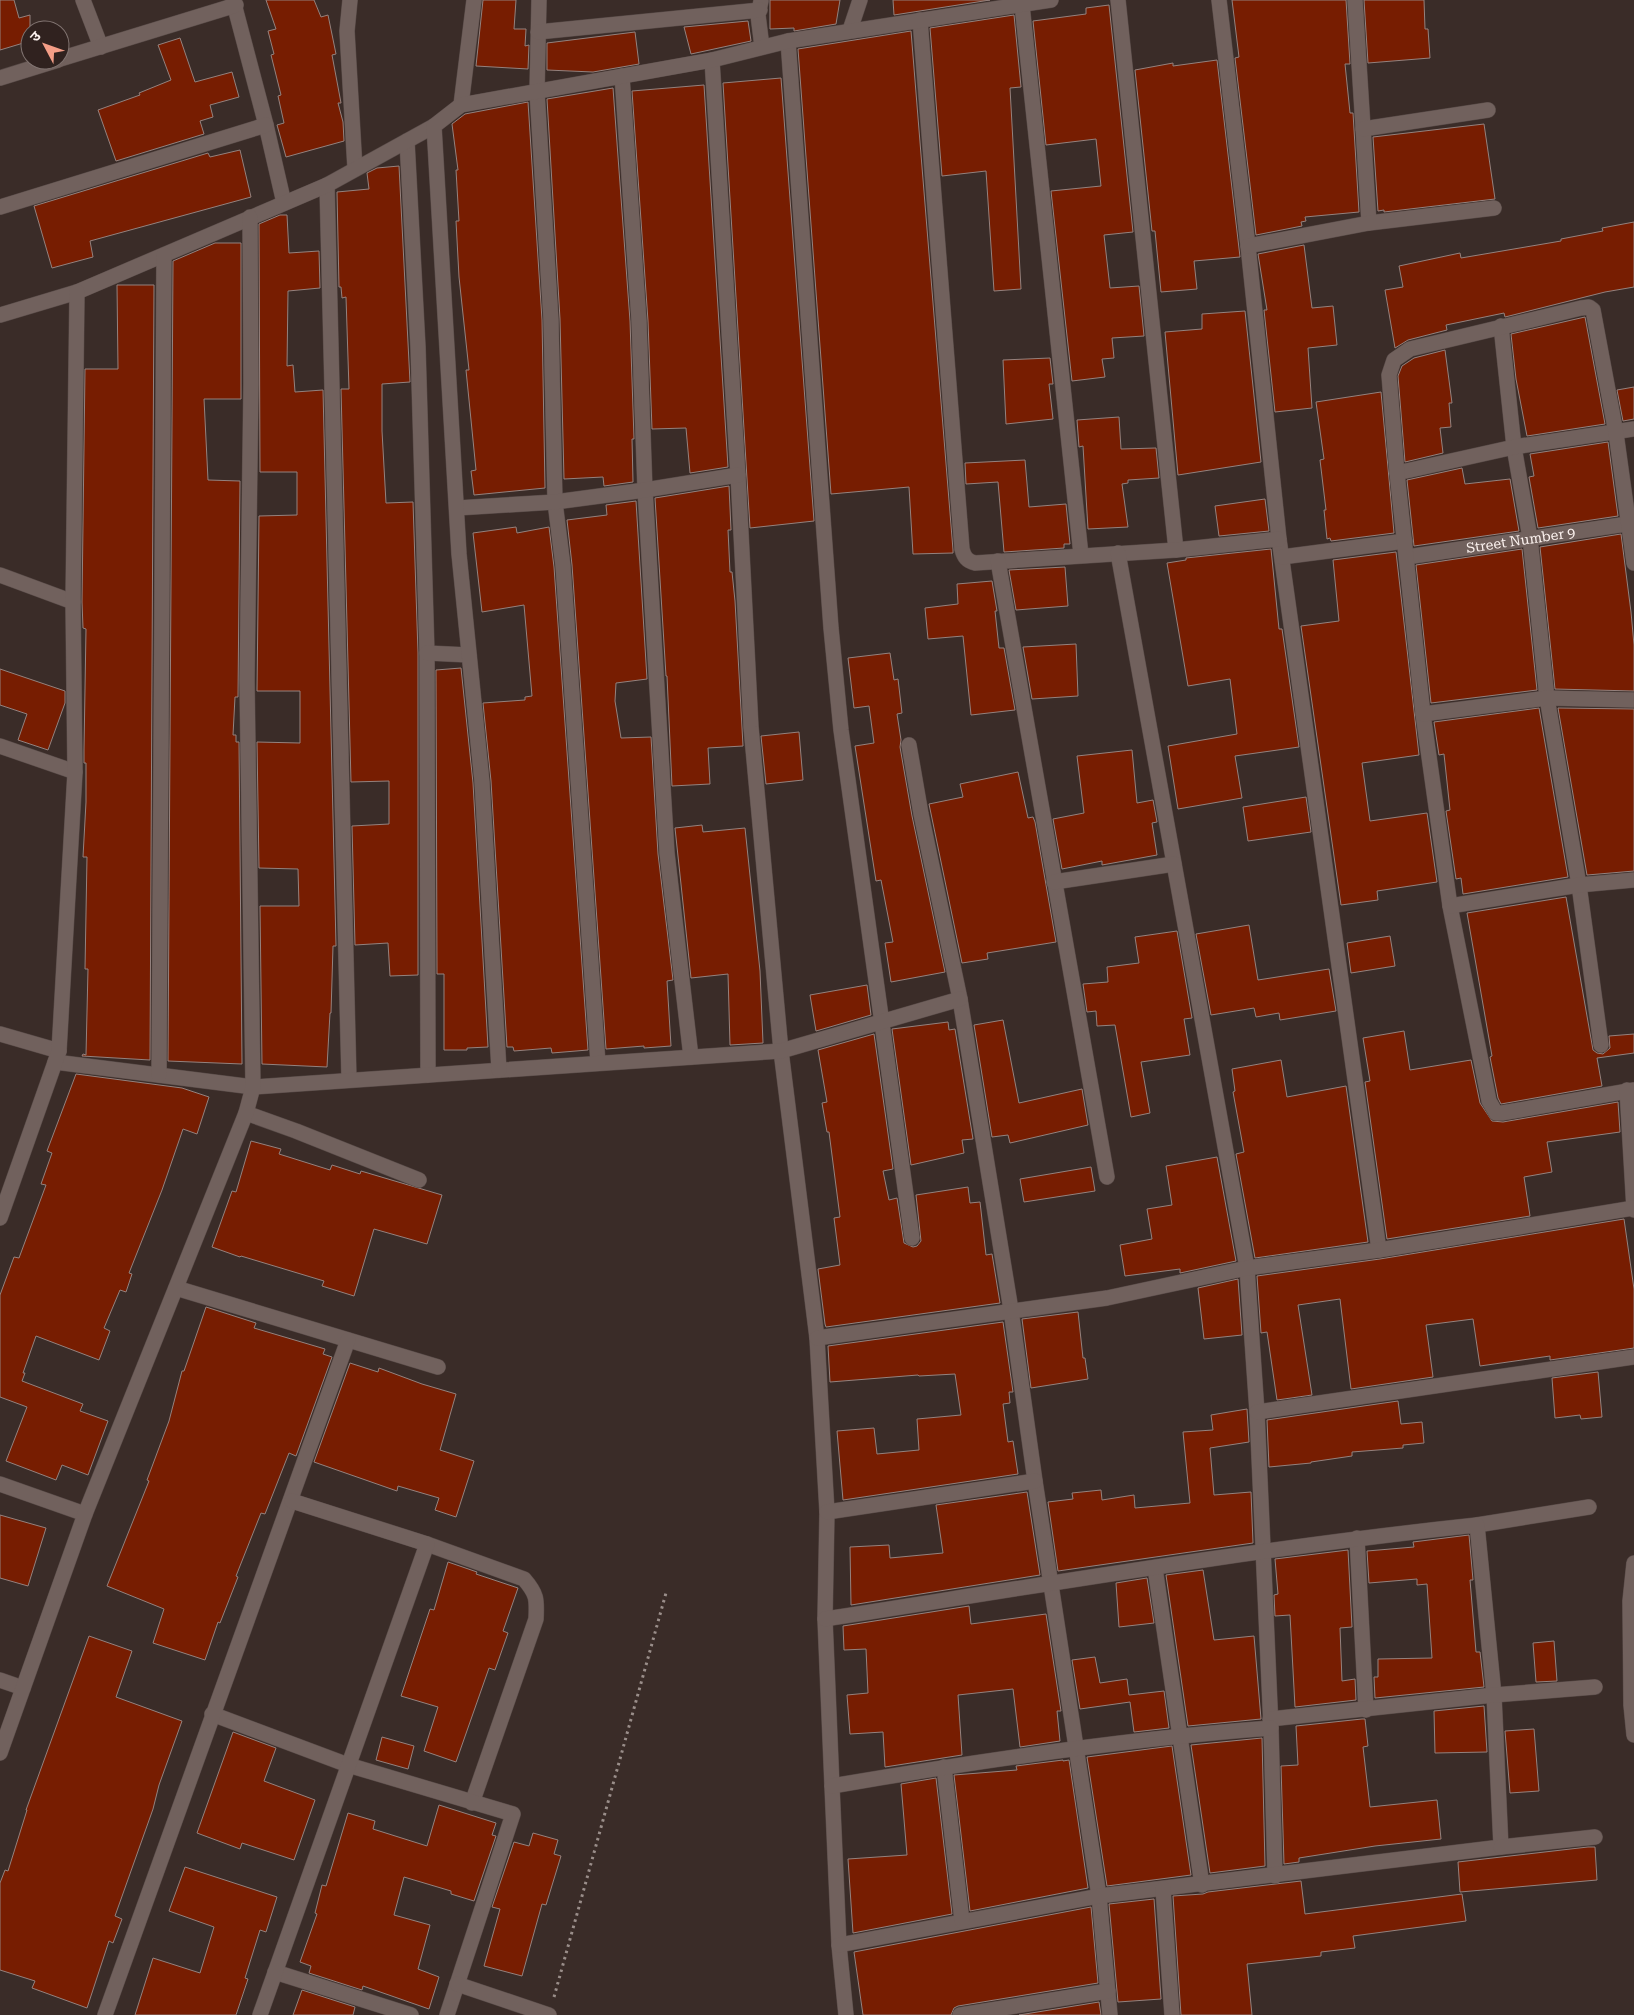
<svg xmlns="http://www.w3.org/2000/svg" width="1634" height="2015" viewBox="0 0 1634 2015" font-family="'Roboto Serif','Noto Sans Devanagari',serif">
<style>
.building{fill:#771d01;stroke:#94827e}
.lines{fill:none;stroke-linecap:round;stroke-linejoin:round}
.minor-casing{stroke:#564946;stroke-width:16}
.path{stroke:#9a8e8a;stroke-width:3;stroke-dasharray:2.5 4;stroke-linecap:butt}
.minor{stroke:#71615d;stroke-width:15}
.labels{text-anchor:middle;dominant-baseline:central;stroke-width:4;stroke-linejoin:round;paint-order:stroke}
.street-label{font-size:14px;fill:#fcf2ef;stroke:#30221f}
</style>
<rect width="100%" height="100%" fill="#3a2c28"/>
<path class="building" d="M0 0H14L19 18 30 15V41L0 50Z
M266 0H314L321 17 328 15 336 54 332 55 341 103H338L343 122 344 141 286 157 277 125 284 123 278 96 281 95 271 55 274 54 268 31 276 29Z
M483 0H516L514 29H526L525 46 529 45 528 69 476 66Z
M770 0H840L836 24 794 31V28L770 29Z
M893 0H990L894 15Z
M1232 0H1346L1350 64H1345L1350 113H1353L1359 212 1305 217 1306 221 1301 222 1302 226 1256 235 1235 58 1239 57Z
M1364 0H1424L1425 29H1428L1430 58 1368 63Z
M1109 5 1133 232 1104 235 1110 288 1139 286 1144 336 1112 338 1114 358 1102 359 1105 377 1072 381 1051 191 1101 186 1096 139 1046 145 1033 21 1086 14V8Z
M1014 15 1021 87 1010 88 1021 289 994 291 986 171 942 176 930 28Z
M748 21 751 41 691 54 684 27Z
M911 31 953 550V553L913 554 909 487 831 494 798 49Z
M635 32 639 64 593 72 547 70V43Z
M180 38 195 82 232 72 239 97 210 105 213 117 200 121 204 134 116 161 98 110 140 95 139 93 171 80 158 45Z
M1217 60 1240 257 1194 261 1197 289 1161 292 1155 231H1152L1135 70 1173 63V66Z
M781 78 814 521 750 528 723 83Z
M704 85 728 467 690 473 686 428 652 429 648 321 632 91Z
M613 88 630 321 634 439H632L633 482 604 486 603 477 564 479 560 319 547 99Z
M528 102 542 320 545 488 474 495 471 471 476 470 466 370H469L459 277 456 221H459L456 170H458L452 124 465 114Z
M1484 124 1495 199 1384 212V210L1378 211 1373 137Z
M240 150 251 197 90 241 93 257 52 268 34 206 208 153 210 157Z
M399 166 410 382 382 384V431L386 503 413 502 418 653V975L390 976 388 943 355 945 352 826 389 824V781L351 782 341 389H349L346 297 342 298 341 287H339L337 192 369 189 367 173 377 168Z
M280 215H287L289 253 319 251 320 288 288 291 287 366 293 365 295 392 323 390 336 946H333L331 1013H330L327 1067 262 1064 260 906H299L298 869 259 868 257 742 300 743V691H257L259 516 297 515V472H260L259 224Z
M1634 222V287L1605 292 1505 317 1504 313 1446 325 1447 330 1408 340 1395 348 1385 290 1403 287 1399 266 1460 253 1461 258 1561 241V239L1603 231 1602 228Z
M215 243H241V399H204L208 480 240 481 238 697H235L233 735H236V742H239L242 1064 168 1061 173 261Z
M1304 245 1312 308 1333 306 1337 345 1308 348 1312 408 1275 412 1264 310H1267L1258 254Z
M117 285H154L150 1060 82 1056 83 1054 86 1055 88 969H85L87 857H83L86 802V763H84V749L86 629 83 628 82 602 85 369H118Z
M1245 311 1261 462 1178 475 1165 332 1202 329V314Z
M1585 317 1605 424 1527 436 1516 379 1511 334Z
M1445 350 1452 403H1449L1451 427 1440 428 1443 453 1405 462 1398 376 1402 366 1414 358Z
M1050 358 1053 384H1049L1053 419 1006 424 1003 360Z
M1634 387V419L1623 421 1617 390Z
M1381 392 1394 533 1331 541 1330 538 1327 539 1324 510H1326L1320 460 1324 459 1316 402Z
M1119 417 1121 449 1156 448 1159 478 1128 480V483L1122 484 1128 527 1088 529 1083 446 1079 447 1077 420Z
M1608 442 1618 516 1538 528 1529 477 1534 476 1530 454Z
M1025 460 1029 507 1066 504 1070 544H1064V548L1004 552 998 482 966 484 965 463Z
M1462 468 1465 484 1510 479 1519 531 1414 546 1407 480Z
M729 486 731 530H728L730 572H732L735 601 743 746 708 748 710 784 672 786 667 676H666L655 498Z
M1265 499 1269 531 1219 536 1215 506Z
M636 501 647 679 616 683 615 701 621 738 651 737 658 854 673 980 667 981 671 1046 644 1048V1046L606 1049 572 565 567 520 607 515 606 505Z
M516 527 517 533 549 527 554 567 588 1050 552 1053 551 1048 514 1051 513 1047H507L491 781 483 703 525 700V697L532 696 524 605 482 612 473 533Z
M1621 534 1631 612 1634 645V691L1555 689 1540 547Z
M1271 549 1279 629H1282L1299 747 1235 756 1242 798 1178 809 1168 746 1237 734 1230 679 1188 686 1167 563 1186 560V558Z
M1522 549 1537 690 1431 703 1416 565Z
M1396 552 1419 755 1362 763 1370 821 1427 813 1437 882 1377 891 1378 900 1341 905 1301 626 1339 621 1333 560Z
M1065 567 1068 606 1016 610 1009 570Z
M992 581 997 611H995L999 648H1004L1015 710 971 715 963 636 928 639 925 608 958 604 957 584Z
M1076 644 1078 696 1032 699 1023 647Z
M890 653 894 680 898 679 902 713 897 714 901 740 900 747 912 816 945 972 891 982 885 943 893 942 881 880 876 881 855 746 874 743 869 706 854 708 848 658Z
M461 668 473 783 488 1047 467 1048V1050H444V974H437L436 670Z
M0 669 65 691V703L48 750 18 740 27 714 0 705Z
M1539 708 1568 877 1463 894 1461 878 1456 879 1446 811 1450 810 1444 754 1439 755 1434 722Z
M1558 708 1634 709V871L1587 875Z
M799 732 803 780 766 784 761 736Z
M1132 750 1137 803 1153 800 1157 822 1152 823 1157 855 1102 865V861L1062 869 1053 819 1084 813 1077 756Z
M1018 772 1028 818 1033 817 1035 822 1056 942 987 953 988 959 962 963 929 804 963 797 960 784Z
M1306 797 1311 832 1248 841 1243 807Z
M702 825 703 832 745 828 760 971 763 1043 730 1045 728 974 691 978 675 828Z
M1566 897 1593 1050 1597 1053 1603 1054 1610 1048 1609 1036 1634 1034V1053L1597 1058 1602 1086 1501 1104 1498 1098 1490 1057 1492 1056 1467 913Z
M1249 925 1258 980 1329 969 1336 1011 1280 1020 1279 1013 1256 1017 1254 1008 1211 1015 1196 934Z
M1177 931 1192 1018 1184 1019 1190 1055 1141 1062 1150 1113 1131 1117 1115 1025 1097 1026 1096 1011 1087 1012 1083 984 1108 982 1107 967 1139 963 1135 937Z
M1390 936 1395 966 1351 973 1347 943Z
M867 985 871 1015 816 1031 810 995Z
M1003 1020 1019 1103 1082 1089 1088 1125 1010 1143 1008 1135 992 1137 974 1025Z
M948 1022 949 1030 955 1029 973 1139 962 1140 964 1153 911 1165 892 1029Z
M1404 1031 1410 1070 1471 1060 1480 1103 1492 1121 1503 1122 1618 1102 1620 1132 1547 1142 1552 1172 1524 1177 1530 1216 1387 1239 1365 1082 1370 1081 1363 1038Z
M874 1034 893 1169 883 1171 889 1200 897 1198 904 1243 913 1247 917 1246 921 1241 916 1195 968 1187 970 1203 980 1202 986 1255 992 1254 1000 1303 826 1327 825 1324 818 1269 840 1265 834 1218 840 1217 829 1132H827L822 1103 827 1102 818 1050Z
M1281 1060 1287 1097 1346 1086 1368 1242 1255 1258 1236 1154 1244 1152 1233 1092 1235 1091 1232 1069Z
M76 1074 182 1088 209 1097 197 1134 183 1129 162 1190 129 1273 132 1274 126 1292 120 1290 104 1328 110 1331 99 1360 36 1336 23 1373H25L22 1381 83 1404 80 1411 108 1421 88 1475 62 1465 56 1480 6 1461 27 1407 0 1397V1295L14 1257 19 1258 46 1185 41 1184 52 1153 47 1151Z
M251 1141 281 1149 279 1154 330 1170 332 1165 360 1174 361 1171 442 1195 427 1244 374 1229 354 1296 322 1286 324 1281 241 1256 240 1257 212 1247 232 1191 236 1192Z
M1217 1157 1236 1261 1180 1273V1269L1125 1276 1120 1245 1152 1239 1147 1209 1172 1205 1166 1166Z
M1091 1167 1095 1191 1024 1202 1020 1179Z
M1624 1219 1634 1289V1348L1550 1360V1356L1480 1366 1473 1319 1426 1325 1433 1377 1351 1389 1340 1299 1298 1305 1312 1395 1277 1400 1267 1332 1261 1333 1257 1276 1380 1259Z
M1238 1279 1242 1335 1204 1339 1198 1288Z
M206 1307 256 1323 254 1328 325 1349 323 1354 332 1357 296 1456 289 1453 265 1514 261 1513 236 1576 238 1577 220 1623 218 1622 205 1660 153 1643 164 1609 107 1586 149 1481 147 1480 169 1421 182 1371H184Z
M1078 1312 1083 1358H1085L1088 1379 1031 1388 1022 1319Z
M1003 1322 1013 1392H1009L1010 1403 1003 1404 1008 1442 1013 1441 1018 1474 843 1500 837 1431 874 1428 877 1454 919 1450 917 1419 961 1415 955 1374 919 1376 918 1375 830 1382 828 1346Z
M350 1363 378 1372 379 1368 422 1384 456 1394 440 1450 474 1461 456 1517 435 1510 439 1498 398 1486 397 1491 314 1462Z
M1598 1372 1602 1417 1581 1419 1580 1415 1555 1418 1552 1378Z
M1398 1401 1401 1424 1422 1422 1424 1443 1403 1445V1448L1352 1452V1456L1311 1462V1463L1269 1467 1267 1420Z
M1247 1409 1249 1442 1210 1448 1214 1495 1251 1492 1253 1543 1058 1571 1048 1502 1073 1499 1072 1493 1101 1490 1102 1500 1134 1495 1135 1508 1190 1503 1183 1432 1213 1430 1211 1415Z
M1027 1492 1040 1575 851 1605 850 1547 889 1545 890 1558 943 1553 936 1505Z
M0 1515 46 1528 28 1586 0 1578Z
M1469 1535 1473 1580H1470L1476 1652H1480L1484 1687 1375 1698 1374 1677H1378V1659L1432 1658 1427 1584 1417 1585V1579L1369 1583 1367 1551 1414 1547 1413 1542Z
M1348 1550 1352 1627 1340 1628 1342 1681 1355 1679 1356 1700 1295 1707 1290 1615 1275 1616 1274 1595 1278 1594 1275 1559Z
M448 1562 477 1572 476 1574 518 1588 503 1631 508 1633 495 1670 489 1668 456 1762 424 1751 438 1707 401 1696 430 1609 434 1610Z
M1203 1570 1214 1640 1254 1636 1261 1719 1188 1726 1166 1575Z
M1147 1578 1154 1623 1119 1627 1116 1583Z
M969 1606 971 1624 1046 1614 1061 1711H1057L1060 1741 1020 1747 1013 1689 958 1695 962 1755 885 1767 883 1732 850 1734 847 1695 868 1693 866 1649 844 1650 843 1626Z
M89 1636 132 1651 116 1697 182 1721 159 1785 153 1809 115 1916 122 1919 113 1943 109 1941 87 2008 32 1988 35 1981 0 1970V1883L5 1870 8 1871 27 1810H26Z
M1554 1641 1557 1681 1536 1682 1533 1643Z
M1095 1657 1100 1683 1127 1679 1129 1695 1164 1691 1169 1728 1134 1732 1130 1702 1080 1709 1072 1660Z
M1484 1706 1487 1752 1435 1753 1434 1711Z
M1362 1719H1365L1368 1746 1363 1747 1370 1807 1437 1800 1441 1839 1375 1846 1299 1858V1862L1284 1864 1281 1766 1298 1765 1296 1726Z
M1534 1729 1539 1791 1510 1793 1505 1731Z
M233 1732 276 1748 264 1781 315 1800 294 1860 242 1843 240 1849 197 1833Z
M382 1737 414 1746 408 1769 376 1760Z
M1262 1738 1265 1866 1210 1873 1191 1745Z
M1172 1746 1191 1875 1107 1886 1087 1757Z
M1063 1760V1761L1069 1760 1088 1888 970 1911 954 1775 1017 1770 1016 1766Z
M936 1778 952 1914 853 1933 848 1859 907 1855 901 1784Z
M439 1805 496 1823 492 1835 496 1836 474 1901 451 1894V1891L404 1877 394 1915 430 1925 418 1969 439 1977 429 2009 363 1986 362 1990 309 1973 311 1966 300 1962 317 1914 315 1913 322 1885 326 1886 348 1813 375 1821 373 1829 427 1846Z
M533 1833 558 1840 554 1854 561 1856 546 1905 542 1904 522 1976 484 1966 500 1909 492 1907 514 1842 529 1846Z
M1588 1847H1595L1597 1880 1460 1892 1458 1862Z
M185 1867 277 1897 266 1932 260 1930 245 1978 248 1979 236 2015H135L153 1958 200 1973 214 1927 169 1911Z
M1301 1881 1305 1914 1462 1894 1466 1921 1353 1936 1355 1948 1321 1952V1956L1247 1964 1252 2015H1181L1173 1896 1203 1894 1208 1892Z
M1154 1899 1161 1999 1118 2002 1109 1904Z
M1091 1907 1098 1983 958 2006 954 2008 951 2015H863L854 1952Z
M302 1990 355 2007 353 2015H293Z
M1099 2002 1101 2015H1019Z"/>
<g class="lines">
<g class="minor-casing">
<g id="minor">
<path d="M83 0 101 47"/>
<path d="M233 0 266 125 284 203"/>
<path d="M350 0 347 31 355 169"/>
<path d="M539 0 537 92 551 320 555 502 563 566 598 1063"/>
<path d="M1118 0 1176 550"/>
<path d="M1219 0 1248 246 1279 539 1379 1250"/>
<path d="M1355 0 1369 223"/>
<path d="M761 1 758 15 762 47"/>
<path d="M1022 5 1081 555"/>
<path d="M920 20 962 549C964 557 967 561 975 563L1176 550 1279 539"/>
<path d="M850 30 860 0"/>
<path d="M538 32 760 10"/>
<path d="M788 41 831 628 841 730 912 1238"/>
<path d="M60 59 236 5"/>
<path d="M712 60 738 475 751 727 781 1051 817 1338 827 1512 825 1619 832 1786 839 1945 846 2015"/>
<path d="M622 76 639 321 645 490 667 853 691 1057"/>
<path d="M0 78 58 60"/>
<path d="M461 105 474 0"/>
<path d="M1363 129 1488 110"/>
<path d="M407 141 418 347 427 653 428 1075"/>
<path d="M327 185 349 1080"/>
<path d="M0 207 266 125"/>
<path d="M1248 246 1369 223 1494 208"/>
<path d="M0 315 77 292 327 185 434 126"/>
<path d="M1501 326 1514 447 1530 538 1547 698 1579 885 1601 1045"/>
<path d="M1397 473 1514 447 1634 429"/>
<path d="M457 508 555 502 645 490 738 475"/>
<path d="M1118 553 1247 1268 1257 1412 1271 1728 1275 1876"/>
<path d="M1282 557 1405 541"/>
<path id="s1" d="M1407 557 1634 523"/>
<path d="M998 561 1107 1177"/>
<path d="M1634 563 1616 433 1593 310 1589 307 1581 308 1410 349 1394 360 1389 375 1397 473 1423 714 1450 906 1489 1101 1496 1113H1502L1634 1090"/>
<path d="M0 575 73 602"/>
<path d="M427 653 469 655"/>
<path d="M1423 714 1547 698 1634 700"/>
<path d="M909 745 921 814 960 999 1011 1310 1035 1481 1099 1896 1110 2015"/>
<path d="M0 746 75 772"/>
<path d="M1054 882 1174 864"/>
<path d="M1450 906 1579 885 1634 880"/>
<path d="M0 1034 59 1051"/>
<path d="M55 1062 253 1087 781 1051 960 999"/>
<path d="M499 1070 482 782 459 554 434 126 461 105 712 60 788 41 1051 0"/>
<path d="M159 1075 164 255"/>
<path d="M1627 1090 1634 1210"/>
<path d="M246 1113 296 1131 419 1180"/>
<path d="M0 1218 59 1051 75 772 73 602 77 292"/>
<path d="M176 1288 438 1367"/>
<path d="M817 1338 1107 1298 1247 1268 1379 1250 1634 1208"/>
<path d="M1257 1412 1634 1357"/>
<path d="M0 1484 85 1514"/>
<path d="M827 1512 1035 1481"/>
<path d="M1477 1525 1589 1507"/>
<path d="M1357 1538 1366 1710"/>
<path d="M427 1544 524 1579C537 1594 537 1599 536 1619L472 1803"/>
<path d="M1634 1563 1630 1601 1631 1705 1634 1735"/>
<path d="M1155 1568 1202 1885"/>
<path d="M825 1619C1042 1585 1258 1548 1477 1525L1494 1695 1501 1847 1099 1896 839 1945"/>
<path d="M0 1680 23 1688"/>
<path d="M212 1714 348 1765 513 1814 447 2015"/>
<path d="M1270 1719 1494 1695 1595 1687"/>
<path d="M0 1753 85 1514 246 1113 253 1087 247 681 251 383 250 217"/>
<path d="M944 1767 962 1921"/>
<path d="M832 1786C977 1761 1124 1739 1271 1728"/>
<path d="M1501 1847 1595 1837"/>
<path d="M1163 1889 1172 2015"/>
<path d="M275 1972 411 2015"/>
<path d="M457 1984 549 2015"/>
<path d="M105 2015 348 1340"/>
<path d="M260 2015 427 1544 292 1501"/>
<path d="M960 2015 1108 1991"/>
</g>
</g>
<path class="path" d="M554 1997 666 1593"/>
<use href="#minor" class="minor"/>
</g>
<g class="labels">
<g class="street-label">
<text stroke="none"><textPath href="#s1" startOffset="115">Street Number 9</textPath></text>
</g>
</g>
<g transform="translate(45 45) rotate(311)"><circle r="24" fill="#30221f" stroke="#827572"/>
<path d="M0-4L9 19L0 12L-9 19Z" fill="#f49e87"/>
<text y="-8" font-size="14" font-weight="bold" text-anchor="middle" fill="#fcf2ef">उ</text>
</g>
</svg>
